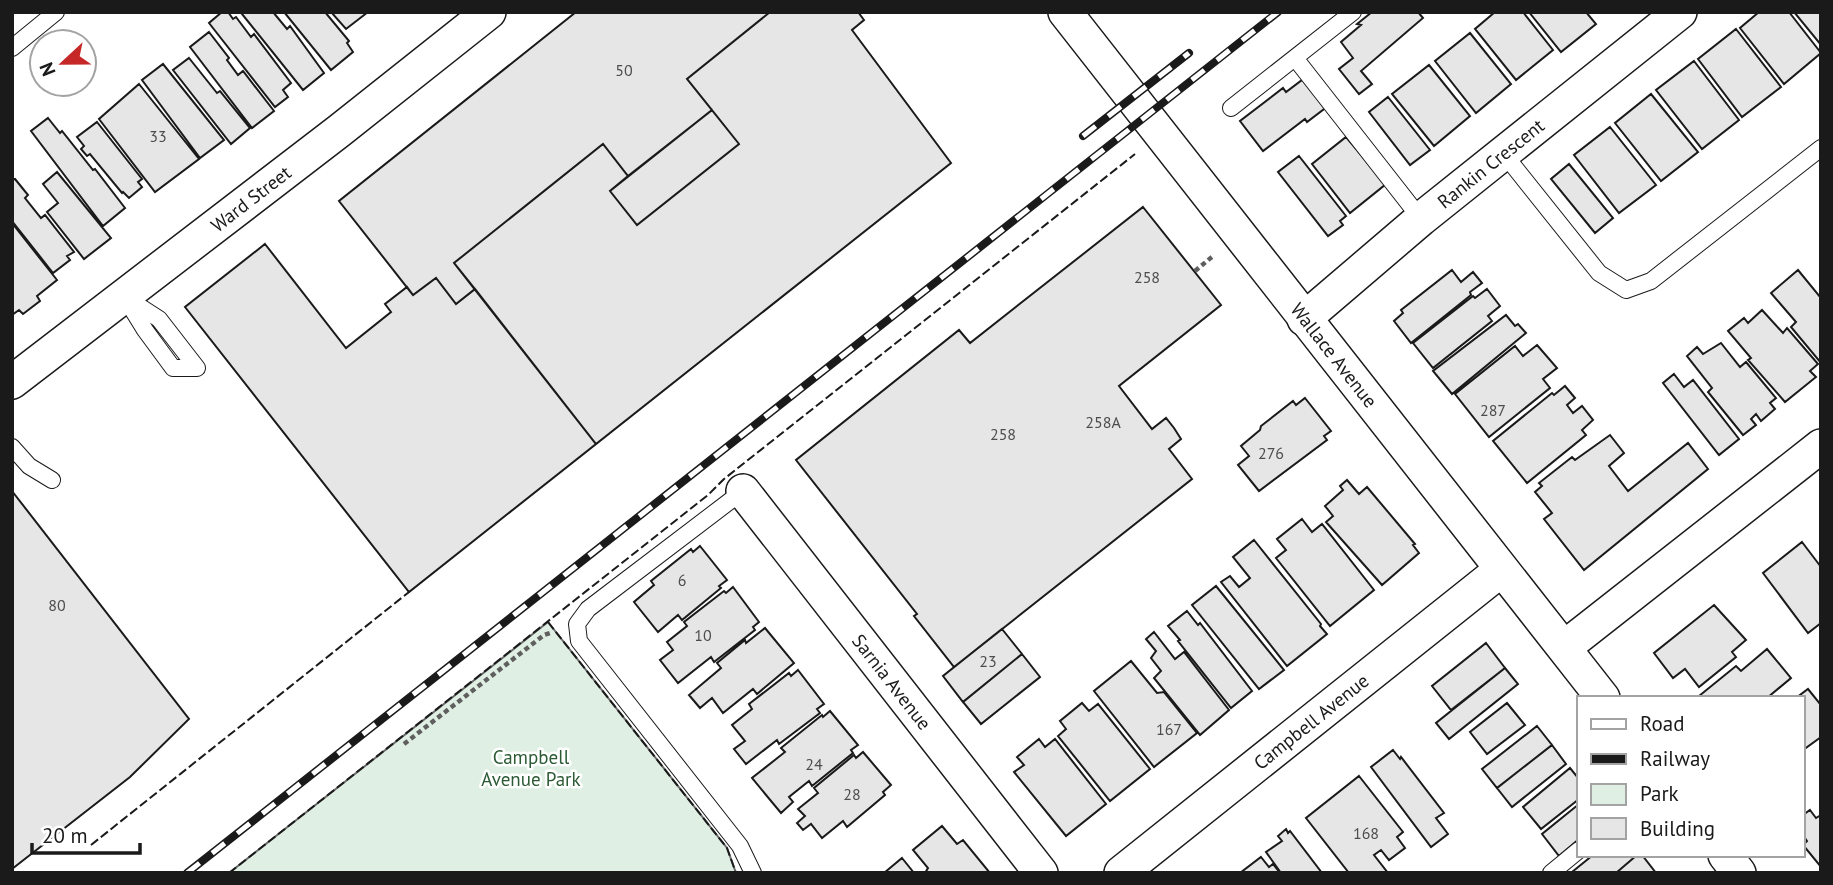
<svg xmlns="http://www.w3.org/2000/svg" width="1833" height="885" viewBox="0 0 1833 885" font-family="'PT Sans',sans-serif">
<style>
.green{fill:#e0efe3;stroke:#6a6a6a;stroke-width:2}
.building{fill:#e6e6e6;stroke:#1a1a1a;stroke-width:2}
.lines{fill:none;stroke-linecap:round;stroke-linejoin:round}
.service-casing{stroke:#1a1a1a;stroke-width:18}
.minor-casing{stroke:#1a1a1a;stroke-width:36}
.path{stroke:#5f5f5f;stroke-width:4.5;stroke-dasharray:5 3.5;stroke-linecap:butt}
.service{stroke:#fff;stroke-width:16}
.minor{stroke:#fff;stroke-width:33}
.rail-casing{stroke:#1a1a1a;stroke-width:8}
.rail{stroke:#fff;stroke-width:5;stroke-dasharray:16;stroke-linecap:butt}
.fence{stroke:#1a1a1a;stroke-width:2;stroke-dasharray:9 3.5;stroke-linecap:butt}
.labels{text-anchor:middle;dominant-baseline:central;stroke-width:5;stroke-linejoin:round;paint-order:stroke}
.number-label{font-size:16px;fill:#4d4d4d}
.street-label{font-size:19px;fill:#1a1a1a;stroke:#fff}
.park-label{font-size:19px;fill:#2b5a34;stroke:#fff}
</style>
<rect width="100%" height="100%" fill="#fff"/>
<path class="green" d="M548 622 727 848 736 873H229Z"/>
<path class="building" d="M222 12H228L233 19 236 17 251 37 254 34 291 83 283 90 288 97 275 107 209 23Z
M244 12H273L287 29 290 26 324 73 303 90 242 14Z
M284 12H325L349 41 347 43 353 52 331 70Z
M331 12H368L346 29Z
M576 12H770L687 79 712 110 628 176 603 144 454 263 475 289 456 304 436 278 413 295 339 201Z
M770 12H858L864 20 852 30 951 163 596 444 454 263 603 144 628 176 610 191 637 225 739 144 687 79Z
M1372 12H1418L1423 18 1361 71 1372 84 1359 94 1339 69 1353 58 1341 42 1361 25 1357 24Z
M1495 12H1523L1553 50 1516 80 1475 29Z
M1529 12H1586L1596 24 1561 52Z
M1759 12H1789L1821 53 1784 84 1740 28Z
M1794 12H1821V45Z
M1736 29 1781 87 1742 117 1698 59Z
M209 32 229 58 227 60 238 75 243 71 274 111 252 128 190 47Z
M1470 33 1511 84 1476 113 1435 61Z
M189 58 217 93 220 91 250 128 231 144 173 70Z
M1694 61 1739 120 1702 149 1656 90Z
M163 64 224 140 200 158 142 80Z
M1429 65 1470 116 1434 146 1392 94Z
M1306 77 1328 106 1307 122 1305 119 1263 151 1240 121 1283 88 1286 92Z
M139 84 199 159 155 192 99 119Z
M1651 94 1698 152 1661 181 1615 123Z
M1388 97 1430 150 1410 165 1369 112Z
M712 110 739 144 637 225 610 191Z
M48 118 60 133 62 131 93 170 95 169 125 208 103 226 31 131Z
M97 122 142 179 138 182 142 187 129 198 123 192 122 193 90 154 87 156 81 149 84 146 77 137Z
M1610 127 1656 185 1619 213 1574 155Z
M1346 137 1386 184 1350 213 1312 164Z
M1299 156 1346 216 1340 221 1343 225 1328 236 1278 172Z
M1569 164 1613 218 1595 233 1551 179Z
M57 172 111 238 84 259 47 212 58 203 43 184Z
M15 179 28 195 25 198 41 218 45 215 74 252 67 256 70 260 53 273 12 221V180Z
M1143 207 1221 305 1119 386 1152 429 1166 418 1174 428 1181 439 1169 449 1192 479 954 667 914 616 917 614 796 460 959 330 970 343Z
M12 223 57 280 37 296 40 301 23 314 19 310 12 315Z
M265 244 346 348 391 312 385 304 407 287 413 295 436 278 456 304 475 289 596 444 409 592 185 307Z
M1452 270 1461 282 1473 272 1482 283 1470 292 1471 295 1411 343 1394 321 1403 313 1401 310Z
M1798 270 1821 298V363L1791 327 1796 322 1771 293Z
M1487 289 1500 306 1488 316 1492 321 1433 368 1413 343 1473 296 1475 298Z
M1762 310 1783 333 1787 328 1818 364 1810 371 1816 377 1785 402 1748 360 1751 358 1728 331 1744 318 1748 323Z
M1506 315 1515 326 1518 324 1526 333 1452 394 1433 371Z
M1721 343 1740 367 1746 362 1776 398 1770 403 1775 409 1761 421 1756 414 1751 419 1756 425 1743 435 1708 392 1712 388 1687 356 1697 347 1703 354Z
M1537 345 1557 368 1543 379 1550 388 1489 437 1455 394 1515 346 1523 356Z
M1674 374 1684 387 1693 380 1739 439 1719 455 1663 383Z
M1565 386 1575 398 1567 405 1573 413 1582 406 1593 420 1582 430 1586 435 1527 483 1493 441 1552 393 1554 395Z
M1305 398 1331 431 1324 436 1327 440 1259 491 1238 465 1249 456 1241 446 1260 430 1261 426 1293 401 1296 405Z
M1610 435 1624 453 1609 466 1628 491 1688 443 1708 469 1584 570 1544 519 1552 513 1535 492 1542 486 1539 483 1572 457 1575 460Z
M1347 480 1359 494 1367 487 1415 544 1413 545 1419 553 1382 585 1326 522 1333 516 1325 506 1343 490 1340 486Z
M12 491 189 719 130 777 12 869Z
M1302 519 1312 532 1322 524 1374 590 1330 626 1276 558 1286 550 1277 539Z
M1254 540 1321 624 1320 626 1327 634 1287 666 1221 582 1230 576 1239 587 1250 578 1233 557Z
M1802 542 1821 567V623L1808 633 1763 573Z
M700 546 727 580 719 586 721 588 682 620 678 615 658 632 634 602 654 585 651 581 691 549 693 552Z
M1216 586 1284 670 1259 689 1192 605Z
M733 587 759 622 753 627 755 630 714 662 711 657 678 683 660 660 673 650 667 642 687 626 684 622 724 591 726 593Z
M1714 605 1746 640 1732 652 1736 657 1699 687 1685 669 1673 678 1654 653Z
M1187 611 1198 625 1200 623 1252 691 1231 708 1178 641 1180 640 1168 626Z
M765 628 794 663 757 694 753 689 723 713 712 698 700 708 689 695 721 668 717 663 745 640 746 643Z
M1002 629 1022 654 963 702 943 676Z
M1154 632 1175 659 1184 652 1229 710 1200 735 1154 678 1161 671 1151 658 1156 651 1146 639Z
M1486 643 1505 668 1451 710 1432 686Z
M1767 649 1791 678 1767 698H1701L1699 696 1736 666 1741 671Z
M1022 654 1040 677 981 724 963 702Z
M1131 661 1157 693 1164 692 1197 733 1154 767 1094 691Z
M1505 668 1518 684 1449 739 1436 723Z
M798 670 824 704 817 709 820 713 779 744 777 740 746 764 734 749 745 741 732 725 752 709 749 704 789 673 791 676Z
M1808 689 1821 705V737L1803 750V698H1796Z
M1082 703 1089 711 1098 704 1150 769 1110 801 1058 736 1066 729 1060 721Z
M1507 703 1525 725 1487 754 1470 732Z
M830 711 858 745 851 750 853 753 812 786 809 781 789 797 793 802 781 813 752 778 785 752 781 748 822 715 823 717Z
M1537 726 1552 745 1497 788 1482 769Z
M1039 739 1045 747 1055 739 1106 804 1066 836 1014 772 1024 765 1017 757Z
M1552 745 1566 764 1512 807 1497 788Z
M1393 750 1400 759 1401 757 1444 813 1436 818 1448 834 1431 847 1371 767Z
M863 752 891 785 883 792 885 795 847 827 843 821 822 838 811 824 803 830 797 823 805 816 798 809 818 793 814 788 854 755 856 758Z
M1570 768 1579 779V799L1541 829 1523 807Z
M1359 776 1403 832 1397 837 1405 848 1389 860 1381 850 1374 855 1388 873H1349L1306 818Z
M1579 804V839L1559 856 1542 834Z
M1810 810 1816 818 1821 815V867L1803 845 1807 841 1803 835V815Z
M942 826 957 844 963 840 990 873H925L928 868 913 850Z
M1286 829 1288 833 1290 831 1322 873H1281L1266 852 1282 841 1278 836Z
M1593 855H1637L1616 873 1572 872Z
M1637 855H1642L1656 873H1616Z
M1261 857 1269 867 1273 864 1280 873H1240Z
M902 858 914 873H884Z"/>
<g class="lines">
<g class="service-casing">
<path id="service" d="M12 48 56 12
M1295 58 1421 219
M1231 108 1353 12
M1504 154 1599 273 1626 290 1651 281 1821 148
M124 296 145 330 173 368H197
M128 299 159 319 197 368
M12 447 29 466 52 480
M743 491 588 609 577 624 579 641 740 846 753 873
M1551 873 1579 850"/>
</g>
<g class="minor-casing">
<g id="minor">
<path id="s1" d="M1065 12 1603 698"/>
<path id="s2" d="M1304 319 1421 219 1680 12"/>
<path id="s3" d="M12 382 339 131 489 12"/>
<path id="s4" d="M743 491 1041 873"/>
<path d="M1565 647 1821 446"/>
<path d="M1725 855 1739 873"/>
<path id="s5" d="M1121 873 1501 570"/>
</g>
</g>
<path class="path" d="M1195 271 1213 256
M404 744 544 635 553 632"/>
<use href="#service" class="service"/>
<use href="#minor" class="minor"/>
<g class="rail-casing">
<path id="rail" d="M1083 136 1189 53
M187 873 1278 12"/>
</g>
<use href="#rail" class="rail"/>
<path class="fence" d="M548 622 727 848 736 873
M91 845 409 592
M229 873 708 495 724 479 1135 154"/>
</g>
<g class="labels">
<g class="number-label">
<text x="624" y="70">50</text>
<text x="158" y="136">33</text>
<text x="1147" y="277">258</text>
<text x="1493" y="410">287</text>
<text x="1103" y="422">258A</text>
<text x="1003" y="434">258</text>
<text x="1271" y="453">276</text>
<text x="682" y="580">6</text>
<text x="57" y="605">80</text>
<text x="703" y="635">10</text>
<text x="988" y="661">23</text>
<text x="1169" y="729">167</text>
<text x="814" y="764">24</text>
<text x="852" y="794">28</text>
<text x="1366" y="833">168</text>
</g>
<g class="street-label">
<text stroke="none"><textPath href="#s2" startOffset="243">Rankin Crescent</textPath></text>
<text stroke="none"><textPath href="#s3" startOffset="301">Ward Street</textPath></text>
<text stroke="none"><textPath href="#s1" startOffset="436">Wallace Avenue</textPath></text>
<text stroke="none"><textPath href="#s4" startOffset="242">Sarnia Avenue</textPath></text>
<text stroke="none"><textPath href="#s5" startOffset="243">Campbell Avenue</textPath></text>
</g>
<g class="park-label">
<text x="531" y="757">Campbell<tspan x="531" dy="22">Avenue Park</tspan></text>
</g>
</g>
<rect width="1833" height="885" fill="none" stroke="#1a1a1a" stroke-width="28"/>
<rect x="1577" y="696" width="228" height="161" fill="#ffffff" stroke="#a3a3a3" stroke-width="2"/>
<rect x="1591" y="719" width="35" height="10" fill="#ffffff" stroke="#a3a3a3" stroke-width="2"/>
<text x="1640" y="731" font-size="21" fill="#1a1a1a">Road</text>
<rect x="1591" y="754" width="35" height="10" fill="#1a1a1a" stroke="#a3a3a3" stroke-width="2"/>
<text x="1640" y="766" font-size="21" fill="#1a1a1a">Railway</text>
<rect x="1591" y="784" width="35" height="21" fill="#e0efe3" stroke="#a3a3a3" stroke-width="2"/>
<text x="1640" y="801" font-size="21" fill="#1a1a1a">Park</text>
<rect x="1591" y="818" width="35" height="21" fill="#e6e6e6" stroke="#a3a3a3" stroke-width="2"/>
<text x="1640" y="836" font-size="21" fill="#1a1a1a">Building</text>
<g transform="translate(63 63) rotate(248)"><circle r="33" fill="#ffffff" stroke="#a3a3a3" stroke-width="2"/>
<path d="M0-5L12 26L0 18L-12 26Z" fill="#c62828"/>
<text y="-10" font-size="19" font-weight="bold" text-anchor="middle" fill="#1a1a1a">N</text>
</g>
<path d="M32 843v10h108v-10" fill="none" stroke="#1a1a1a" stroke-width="3.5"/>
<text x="42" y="843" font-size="21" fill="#1a1a1a" stroke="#ffffff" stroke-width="5" paint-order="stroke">20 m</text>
</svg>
